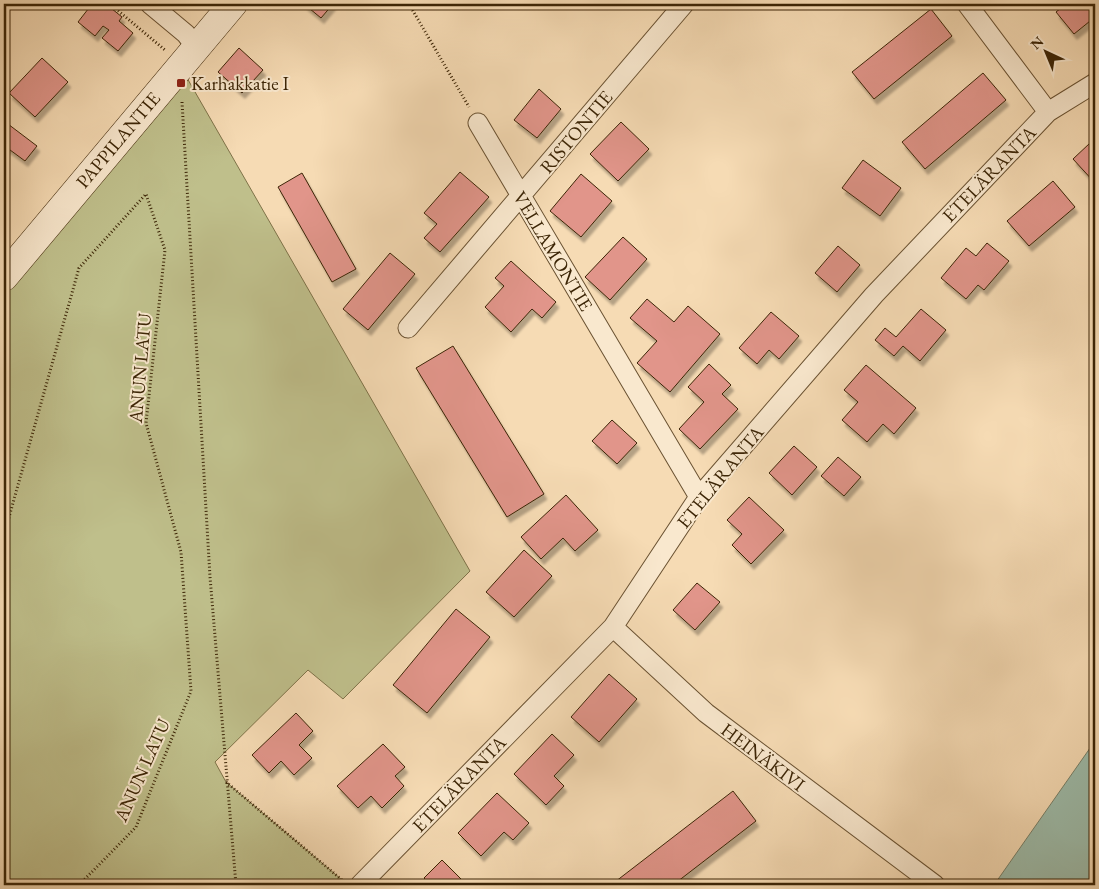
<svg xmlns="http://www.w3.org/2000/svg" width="1099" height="889" viewBox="0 0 1099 889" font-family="'EB Garamond',serif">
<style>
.green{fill:#bfbf8b;stroke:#7e7248}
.water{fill:#9dbba9;stroke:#767f68}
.building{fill:#e1958a;stroke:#3c2506;filter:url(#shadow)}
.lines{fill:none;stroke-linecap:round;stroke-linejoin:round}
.street-casing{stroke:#6a5232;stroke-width:21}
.secondary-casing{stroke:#3c2506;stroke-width:29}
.path{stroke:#3c2506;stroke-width:3;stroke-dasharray:1 2.5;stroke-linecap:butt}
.street{stroke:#f9e8ce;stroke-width:19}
.secondary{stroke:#f9e8ce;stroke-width:28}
.poi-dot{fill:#8f2418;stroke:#f9e8ce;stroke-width:2}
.labels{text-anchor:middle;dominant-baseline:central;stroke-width:4;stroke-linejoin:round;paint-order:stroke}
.poi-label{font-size:19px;fill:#3c2506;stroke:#f9e8ce;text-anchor:start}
.street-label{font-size:19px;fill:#3c2506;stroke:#f9e8ce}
</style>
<defs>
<filter id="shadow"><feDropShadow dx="3" dy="5.5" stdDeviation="1" flood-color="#0004"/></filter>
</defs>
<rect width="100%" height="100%" fill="#f6dbb4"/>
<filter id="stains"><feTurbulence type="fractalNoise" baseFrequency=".004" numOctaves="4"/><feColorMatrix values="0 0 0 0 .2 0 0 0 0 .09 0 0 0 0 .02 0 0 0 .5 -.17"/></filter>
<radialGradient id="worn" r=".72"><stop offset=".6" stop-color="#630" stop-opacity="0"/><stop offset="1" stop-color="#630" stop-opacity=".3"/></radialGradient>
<path class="green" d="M183 71 470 571 343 699 308 670 215 762 226 782 348 885H4V288Z"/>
<path class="water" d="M1095 741V885H994Z"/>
<path class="building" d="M92 4H106L122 17 119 21 133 33 118 51 102 38 109 30 103 26 95 36 78 22Z
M304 4H333L321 18Z
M1066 4H1095V17L1074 34 1056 12Z
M931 9 952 36 874 99 852 72Z
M239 48 263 70 242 93 218 72Z
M42 58 68 82 35 117 9 93Z
M983 73 1006 100 925 169 902 142Z
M539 89 561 109 537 138 514 120Z
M4 121 37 146 25 161 6 147 4 149Z
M621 122 649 149 618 181 590 154Z
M1090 143 1095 149V183L1073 159Z
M863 160 901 188 880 216 842 188Z
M460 172 489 197 440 252 424 238 437 224 424 213Z
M302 173 356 269 332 282 278 187Z
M581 174 612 201 581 237 550 211Z
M1053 181 1075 207 1029 246 1007 221Z
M623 237 647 259 610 300 585 277Z
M987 243 1009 261 984 290 978 285 966 299 941 278 966 248 976 256Z
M838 246 860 265 837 292 815 273Z
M390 253 415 274 368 330 343 309Z
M511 261 556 302 542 318 532 309 511 332 485 307 504 286 495 278Z
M647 299 674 322 688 306 720 334 670 392 637 363 657 341 630 318Z
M921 309 946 330 920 361 903 346 894 356 875 340 885 328 896 337Z
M771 312 799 336 779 359 769 350 757 364 739 348Z
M453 346 544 494 507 517 416 368Z
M709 364 731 385 722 394 738 409 700 449 679 429 704 402 688 387Z
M866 365 916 408 894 434 883 424 867 442 842 420 858 402 844 390Z
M612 420 637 443 617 464 592 441Z
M794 446 817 467 792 495 769 473Z
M838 457 861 477 844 496 821 476Z
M566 495 598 530 575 551 563 538 541 559 521 537Z
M749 497 784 530 751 564 732 545 742 534 727 520Z
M524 550 552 576 514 617 486 592Z
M697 583 720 602 695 630 673 610Z
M456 609 490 637 427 713 393 685Z
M609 674 637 699 599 742 571 717Z
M296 713 313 731 299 745 312 758 294 775 281 761 269 773 252 755Z
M552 734 574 755 554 776 564 786 546 805 514 774Z
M383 744 405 767 395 776 404 786 382 808 371 796 358 808 337 786Z
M733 791 756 821 673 885H611Z
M497 793 529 823 513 840 504 832 481 856 458 833Z
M442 860 467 885H431L424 878Z"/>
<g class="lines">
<g class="street-casing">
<path id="street" d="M150 4 186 34 196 47
M967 4 1048 112
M478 123 699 497
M408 328 684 4
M613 627 706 713 935 885
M360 885 613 627 699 497 874 295 1048 112 1095 83"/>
</g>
<g class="secondary-casing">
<path id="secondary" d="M4 277 233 4"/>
</g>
<path class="path" d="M110 4 165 50
M409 4 469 107
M182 102 210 577 236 885
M4 535 79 268 146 194 165 250 146 423 181 552 191 691 136 827 79 885
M226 782 342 880"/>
<use href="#street" class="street"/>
<use href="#secondary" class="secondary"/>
</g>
<rect class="poi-dot" x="176" y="78" width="10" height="10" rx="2.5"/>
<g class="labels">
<g class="poi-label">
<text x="191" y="83">Karhakkatie I</text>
</g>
<g class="street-label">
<text transform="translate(576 132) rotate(-50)">RISTONTIE</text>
<text transform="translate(118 140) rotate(-50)">PAPPILANTIE</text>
<text transform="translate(989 174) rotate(-46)">ETELÄRANTA</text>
<text transform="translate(553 251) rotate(59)">VELLAMONTIE</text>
<text transform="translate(140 368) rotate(-85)">ANUN LATU</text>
<text transform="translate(720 477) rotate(-51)">ETELÄRANTA</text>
<text transform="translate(763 757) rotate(37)">HEINÄKIVI</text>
<text transform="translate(142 770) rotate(-66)">ANUN LATU</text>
<text transform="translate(459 784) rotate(-46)">ETELÄRANTA</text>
</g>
</g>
<rect width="1099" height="889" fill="none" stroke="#f6dbb4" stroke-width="20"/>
<rect x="5" y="5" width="1089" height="879" fill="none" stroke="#3c2506" stroke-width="2.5"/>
<rect x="10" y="10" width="1079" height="869" fill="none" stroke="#3c2506"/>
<g transform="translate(1046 52) rotate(316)" stroke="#f9e8ce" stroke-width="4" paint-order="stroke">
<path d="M0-4L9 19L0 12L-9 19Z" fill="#3c2506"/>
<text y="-8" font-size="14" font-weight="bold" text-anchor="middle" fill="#3c2506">N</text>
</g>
<rect width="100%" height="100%" filter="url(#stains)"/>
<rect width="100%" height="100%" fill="url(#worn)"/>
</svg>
